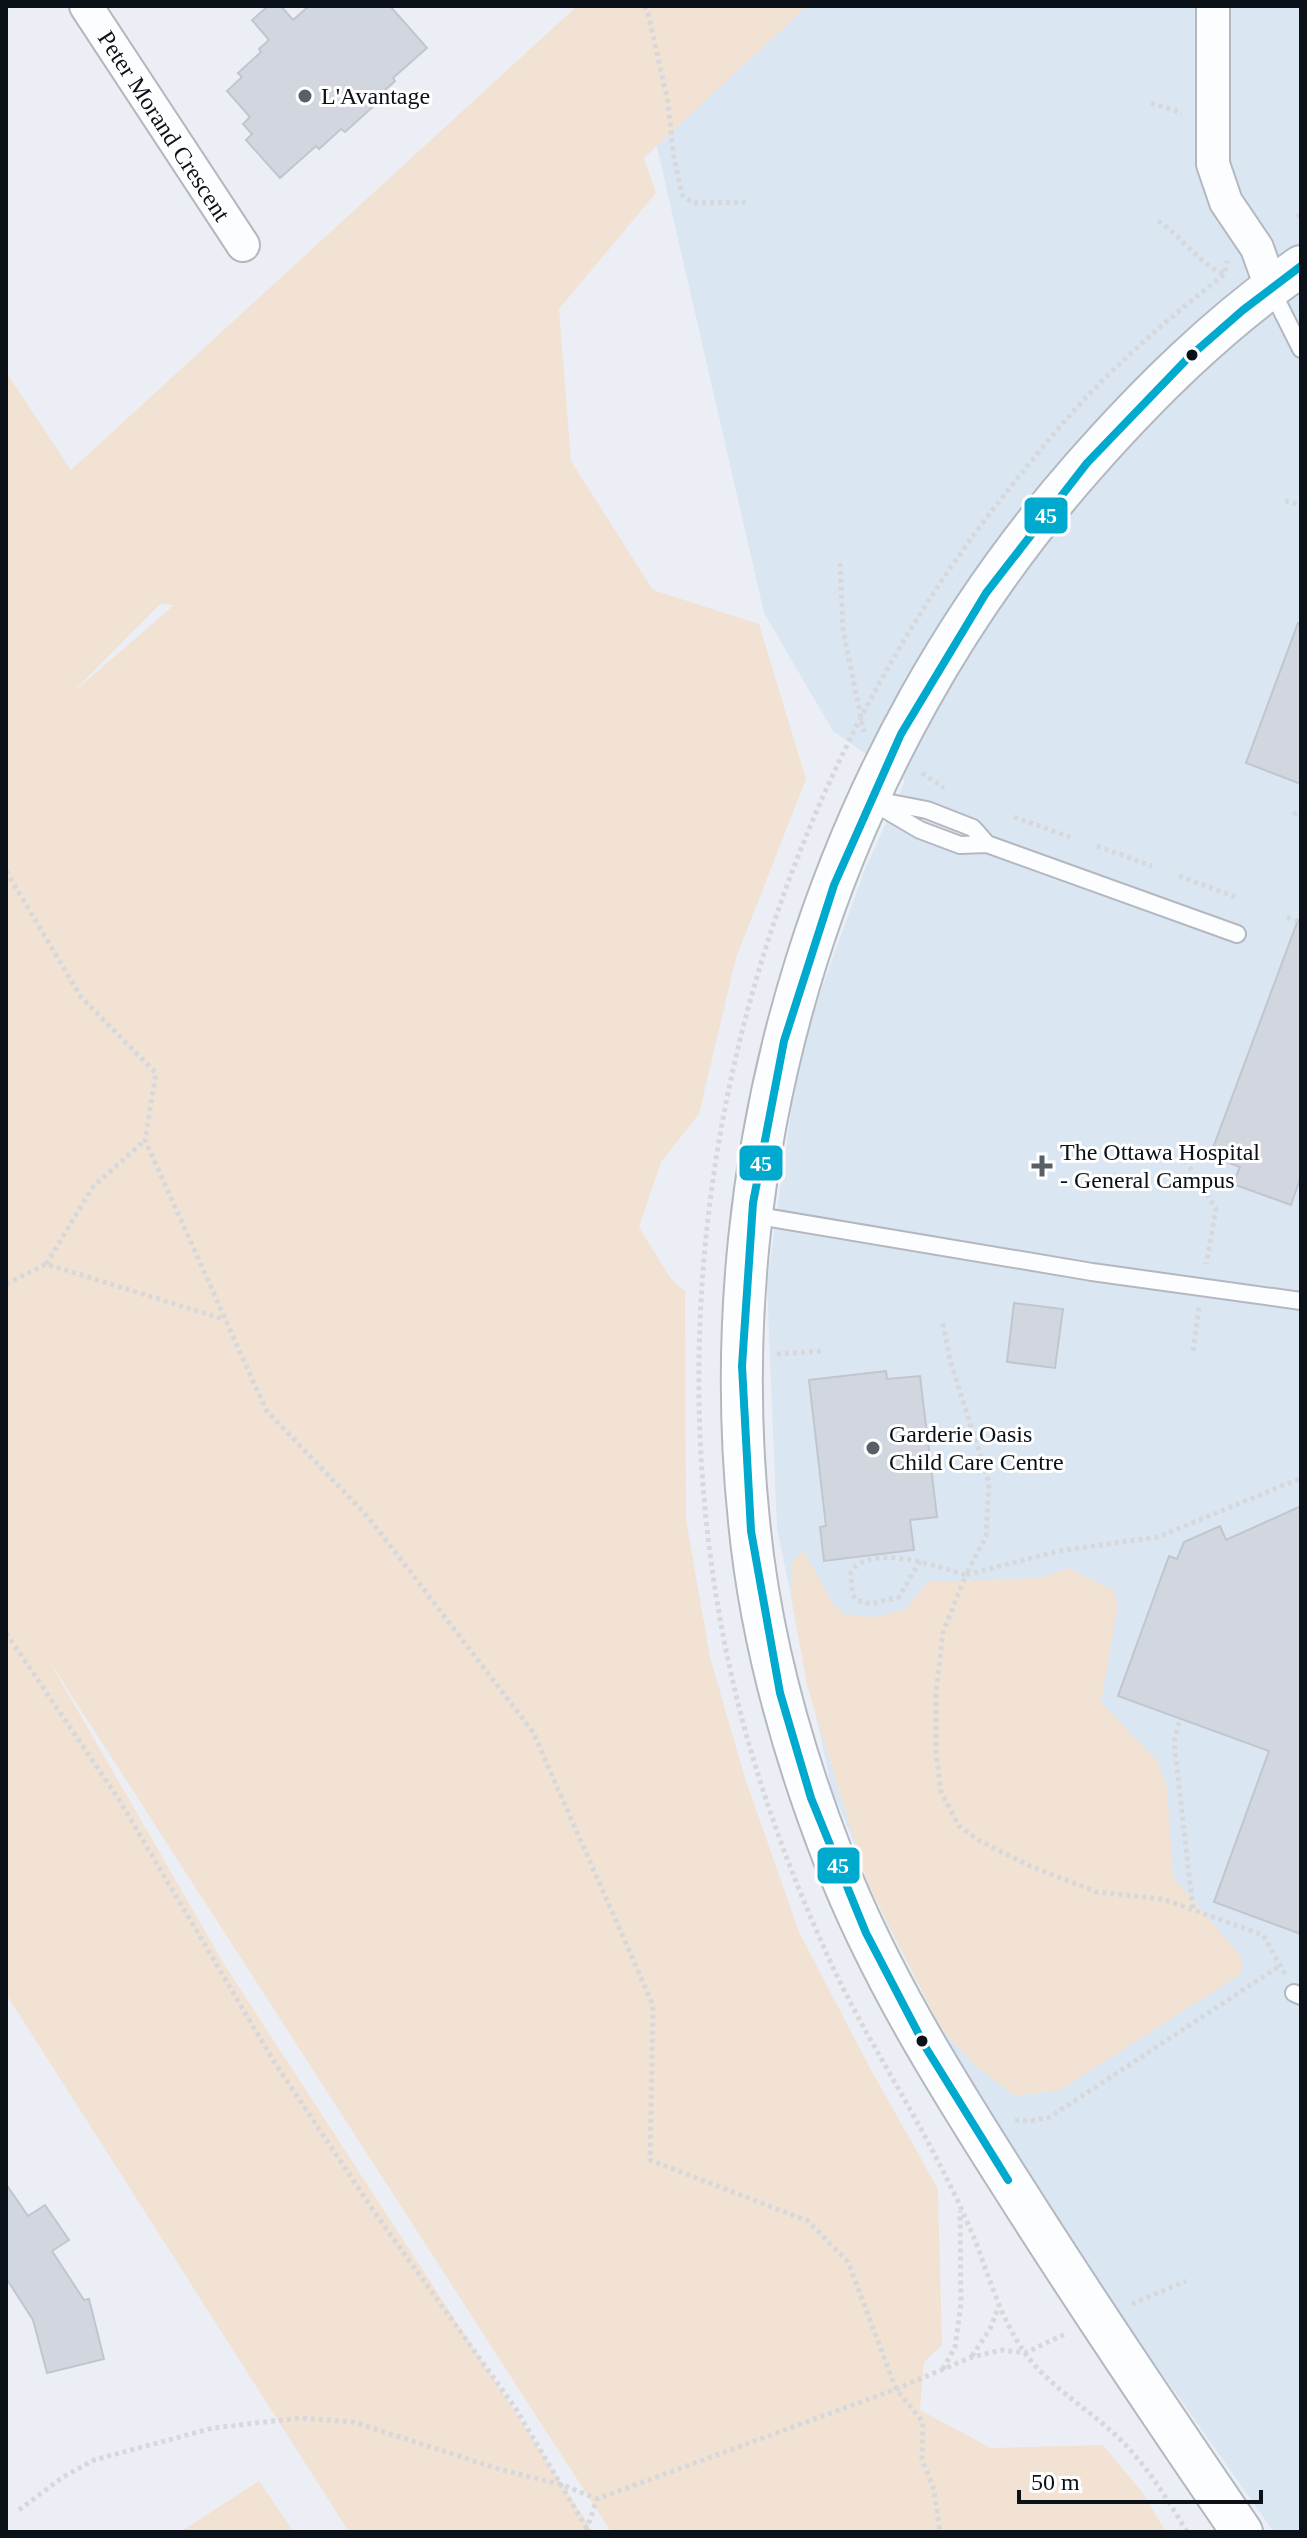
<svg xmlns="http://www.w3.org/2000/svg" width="1307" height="2538" viewBox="0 0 1307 2538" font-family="'Times New Roman',serif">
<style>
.built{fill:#dbe6f3}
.green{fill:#f2e2d3;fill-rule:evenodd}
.building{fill:#d2d7df;stroke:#c1c6ce;stroke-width:2}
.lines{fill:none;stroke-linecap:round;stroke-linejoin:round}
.service-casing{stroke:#b3b8c0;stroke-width:20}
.minor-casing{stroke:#b3b8c0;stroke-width:36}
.tertiary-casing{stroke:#b3b8c0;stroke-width:44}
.path{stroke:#d7d8db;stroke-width:5;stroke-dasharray:4 4;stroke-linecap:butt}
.service{stroke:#fcfdfe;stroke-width:16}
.minor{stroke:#fcfdfe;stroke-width:32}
.tertiary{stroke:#fcfdfe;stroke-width:40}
.bus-1-casing{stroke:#fff;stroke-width:14}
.bus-1{stroke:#00a9ce;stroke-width:8}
.poi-dot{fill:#595f66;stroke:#fff;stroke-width:3}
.bus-dot{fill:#0a1119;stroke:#fff;stroke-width:3}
.labels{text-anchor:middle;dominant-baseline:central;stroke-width:6;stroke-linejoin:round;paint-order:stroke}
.poi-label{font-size:24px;fill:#0a1119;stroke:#fff;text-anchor:start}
.street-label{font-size:24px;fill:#0a1119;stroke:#fff}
.line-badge{stroke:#fff;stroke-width:3}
.badge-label{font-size:22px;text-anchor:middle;font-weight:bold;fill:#fff}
</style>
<rect width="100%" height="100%" fill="#ebeff5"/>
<path class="built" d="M806 6H1301V2532H1274L1079 2256 963 2069 887 1923 831 1787 777 1529 767 1284 800 1048 865 869 905 781 833 731 764 613 656 143Z"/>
<path class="green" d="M577 6H807L644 158 656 193 559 309 571 461 653 590 759 624 806 779 736 958 699 1114 661 1162 639 1227 671 1279 685 1291 686 1519 710 1657 745 1778 799 1932 870 2068 938 2189 942 2345 924 2362 920 2410 991 2448 1103 2445 1142 2492 1166 2532H611L48 1659 224 1964 593 2532H349L6 1994V372L71 470ZM160 604 174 605 77 689V688Z
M803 1550 832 1602 843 1614 875 1617 905 1609 928 1582 1038 1578 1069 1568 1114 1591 1118 1606 1101 1702 1157 1761 1167 1788 1173 1877 1242 1958 1241 1974 1060 2090 1015 2096 975 2066 940 2027 868 1884 807 1686 791 1597 792 1562Z
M259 2481 294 2532H180Z"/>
<path class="building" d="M268 6H281L293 20 309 6H390L427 48 393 78 395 81 373 101 376 104 345 132 341 129 319 149 316 146 280 178 246 140 252 134 243 124 250 117 227 91 242 77 238 73 261 52 259 49 269 40 252 20Z
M1298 623 1301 624V784L1246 763Z
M1298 920H1301V1176L1291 1205 1233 1184 1240 1167 1210 1156Z
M1014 1303 1063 1309 1055 1368 1007 1362Z
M886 1371 887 1379 920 1376 937 1517 910 1520 914 1550 824 1561 820 1527 826 1526 809 1380Z
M1301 1506V1934L1214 1902 1269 1751 1118 1696 1169 1556 1177 1559 1184 1542 1220 1526 1226 1540Z
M6 2184 28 2216 45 2205 69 2240 52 2251 84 2300 89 2299 104 2359 47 2373 33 2320 6 2278Z"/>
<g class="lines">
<g class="service-casing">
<path id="service" d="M1271 289 1301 349
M869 800 920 830 960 845 987 844 1237 934
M880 801 927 810 973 828 987 844
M753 1215 1092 1272 1301 1301
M1294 1993 1301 1996"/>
</g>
<g class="minor-casing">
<path id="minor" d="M86 6 243 245
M1213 6V164L1226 202 1257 248 1271 287"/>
</g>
<g class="tertiary-casing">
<path id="tertiary" d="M1242 2532C1164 2418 1087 2304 1013 2187 946 2082 879 1975 834 1859 792 1751 760 1636 749 1521 710 1143 831 753 1083 467 1149 392 1219 323 1301 266"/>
</g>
<path class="path" d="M644 6 648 13 668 102 673 152 682 195 693 203 749 202
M1151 103 1182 113
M1297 217 1301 214
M1158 221C1182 236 1200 266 1225 274
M1285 501 1301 505
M840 563 843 630 864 732
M922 773 944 788
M1293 815 1301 810
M1014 817 1070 837
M1097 846 1152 866
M6 871 81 997 156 1073 145 1140 266 1410 369 1518 533 1732 653 2005 650 2160 808 2221 848 2262 896 2389 923 2422 922 2459 934 2490 940 2532
M1179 876 1236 897
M1287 917 1298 921
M1155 1150 1185 1160 1216 1209 1206 1264
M46 1264 93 1187 144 1141
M6 1284 46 1264 223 1319
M1193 1351 1199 1308
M777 1354 823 1351
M920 1561 899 1597 871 1604 856 1600 852 1593 851 1572C870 1542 939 1567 966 1575L986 1536 989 1483 950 1360 942 1320
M6 1633 118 1798 273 2060 375 2213 516 2409 589 2532
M1179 1722 1174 1742 1193 1909
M1285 1974 1263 1935 1163 1899 1097 1892 1030 1866 978 1840 959 1826 941 1792 936 1753V1693L943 1632 966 1575 1058 1551 1158 1537 1301 1478
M1015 2120 1030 2121 1050 2117 1281 1965
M1132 2304 1186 2281
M972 2356 990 2329 999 2306
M943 2369 955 2347 961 2304 960 2211
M19 2510 63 2477 94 2460 213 2428 299 2418 353 2422 502 2470 563 2485 597 2499
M586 2531 597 2499 896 2389 972 2357 1002 2350 1025 2353 1065 2334
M1187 2532C1165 2495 1143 2459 1110 2430 1082 2405 1047 2384 1025 2353 1003 2322 991 2284 978 2248 964 2212 947 2178 929 2144 895 2080 855 2018 826 1952 791 1875 761 1793 740 1711 633 1290 739 829 1008 490 1037 454 1067 416 1100 383 1139 344 1181 308 1225 274L1227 261"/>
<use href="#service" class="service"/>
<use href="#minor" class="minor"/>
<use href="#tertiary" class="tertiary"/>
<g class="bus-1-casing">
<path id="bus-1" d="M1008 2180 926 2048 866 1933 811 1798 780 1693 751 1531 742 1366 753 1203 784 1041 834 885 901 734 986 593 1087 463 1188 358 1243 310 1301 266"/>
</g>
<use href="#bus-1" class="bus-1"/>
</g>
<g class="poi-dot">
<circle cx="305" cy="96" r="8"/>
<path d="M1038 1154h8v8h8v8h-8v8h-8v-8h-8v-8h8z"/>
<circle cx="873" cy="1448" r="8"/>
</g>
<g class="bus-dot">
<circle cx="1192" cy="355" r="7"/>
<circle cx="922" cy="2041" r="7"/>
</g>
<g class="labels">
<g class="poi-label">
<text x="321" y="96">L'Avantage</text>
<text x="1060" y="1152">The Ottawa Hospital<tspan x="1060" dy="28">- General Campus</tspan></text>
<text x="889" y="1434">Garderie Oasis<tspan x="889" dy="28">Child Care Centre</tspan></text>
</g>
<g class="street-label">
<text transform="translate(164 126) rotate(57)">Peter Morand Crescent</text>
</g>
</g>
<g class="line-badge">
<rect x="1023" y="496" width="46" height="39" rx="8" fill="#00a9ce"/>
<rect x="738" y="1144" width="46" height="38" rx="8" fill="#00a9ce"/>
<rect x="816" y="1846" width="45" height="39" rx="8" fill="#00a9ce"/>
</g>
<g class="badge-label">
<text x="1046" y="523">45</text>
<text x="761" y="1171">45</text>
<text x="838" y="1873">45</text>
</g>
<rect width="1307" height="2538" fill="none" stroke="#0a1119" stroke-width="16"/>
<path d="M1019 2490v12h242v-12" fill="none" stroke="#0a1119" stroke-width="4"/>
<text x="1031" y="2490" font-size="24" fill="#0a1119" stroke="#ffffff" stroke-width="6" paint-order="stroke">50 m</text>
</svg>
